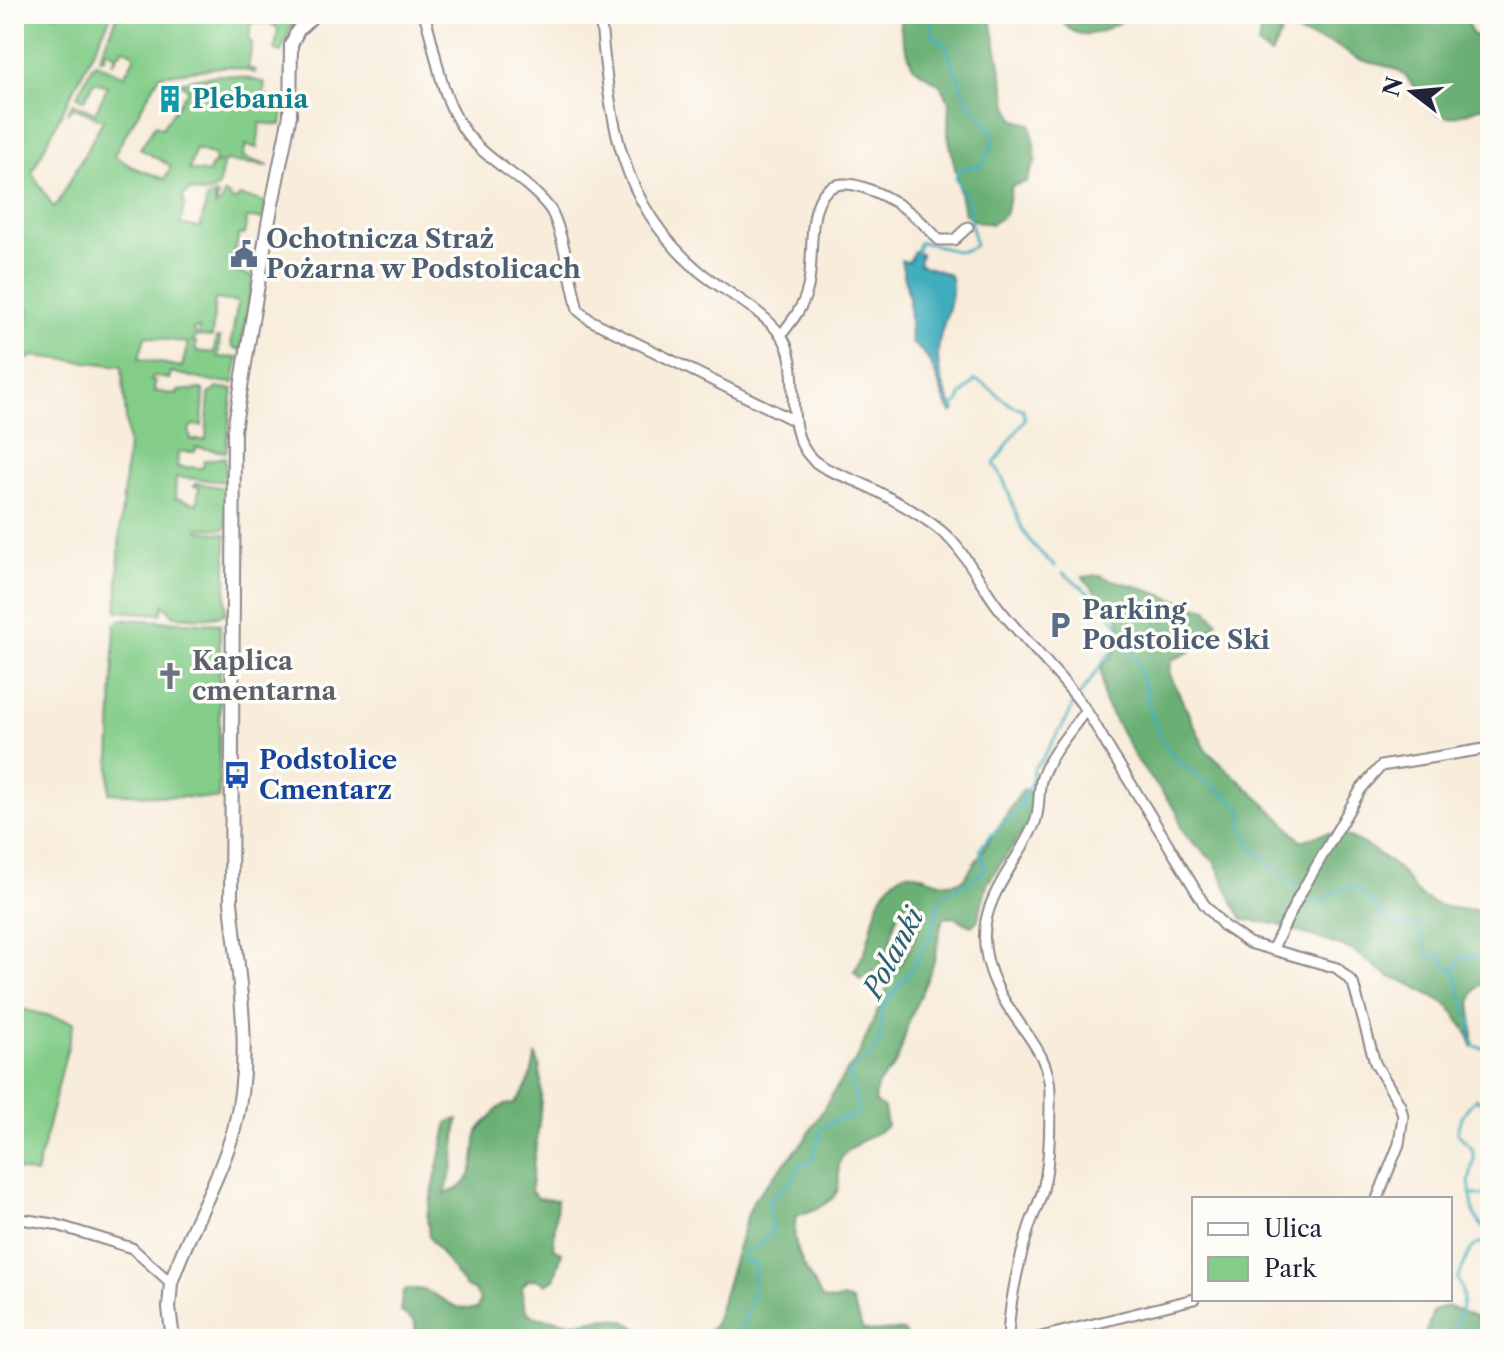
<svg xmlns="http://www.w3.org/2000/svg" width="1504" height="1353" viewBox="0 0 1504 1353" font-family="'Libre Caslon Text',serif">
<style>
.green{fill:#83cd89;stroke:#527862;stroke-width:2;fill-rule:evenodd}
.forest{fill:#6ab075;stroke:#466958;stroke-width:2}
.water{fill:#3fadbc;stroke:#30687c;stroke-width:2}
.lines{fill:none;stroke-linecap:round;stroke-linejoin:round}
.stream{stroke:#3fadbc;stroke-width:3}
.minor-casing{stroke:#8d878a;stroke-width:13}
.tertiary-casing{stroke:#8d878a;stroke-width:16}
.minor{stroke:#fff;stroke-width:9}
.tertiary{stroke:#fff;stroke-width:12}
.labels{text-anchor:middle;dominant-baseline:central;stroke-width:7;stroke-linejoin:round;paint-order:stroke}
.culture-label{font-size:26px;font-weight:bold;fill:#0d838f;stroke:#fdfcf7;text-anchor:start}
.service-label{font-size:26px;font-weight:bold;fill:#4e5e75;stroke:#fdfcf7;text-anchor:start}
.worship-label{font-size:26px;font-weight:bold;fill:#5b616d;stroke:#fdfcf7;text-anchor:start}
.transit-label{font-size:26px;font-weight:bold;fill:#164399;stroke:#fdfcf7;text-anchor:start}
.water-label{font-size:28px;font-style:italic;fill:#2f6175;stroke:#fdfcf7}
</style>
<rect width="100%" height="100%" fill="#fdfcf7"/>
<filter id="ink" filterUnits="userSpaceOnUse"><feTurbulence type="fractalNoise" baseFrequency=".0125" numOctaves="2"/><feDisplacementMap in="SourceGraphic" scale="16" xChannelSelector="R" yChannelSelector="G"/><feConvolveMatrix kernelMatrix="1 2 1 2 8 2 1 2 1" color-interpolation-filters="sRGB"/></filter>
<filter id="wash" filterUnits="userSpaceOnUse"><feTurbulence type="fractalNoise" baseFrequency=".006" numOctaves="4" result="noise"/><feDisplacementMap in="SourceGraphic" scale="32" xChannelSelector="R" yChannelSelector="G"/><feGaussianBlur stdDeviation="1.8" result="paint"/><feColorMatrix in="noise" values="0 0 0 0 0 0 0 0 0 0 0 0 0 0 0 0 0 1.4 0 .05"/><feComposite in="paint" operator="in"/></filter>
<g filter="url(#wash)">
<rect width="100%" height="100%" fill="#f8ecda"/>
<path class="green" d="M14 14H112L32 172 53 207 58 203 103 120 75 108 68 112 73 103 95 113 108 86 94 82 84 100 77 96 92 66 96 63 124 76 134 58 133 53 123 48 112 64 116 55 107 50 103 59 99 58 118 14H205L206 17C227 16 285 6 301 19L293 22 281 52 275 50 278 29C269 19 262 24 251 23L249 41 252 42 248 68 255 70V73L229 66 160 75 114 155 132 167 165 179 171 166 140 149 155 125 162 128 188 90 180 82C218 73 228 72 265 83L264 95 284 101 281 125 260 123 257 148 246 145 243 157 269 166 224 161 218 188 205 194 189 190 188 193H185L182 200 185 202 180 224 200 228 207 199 215 194V209L218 194 217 204H221L224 194 229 195 230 199 234 201 240 196 266 202 263 219 247 218 244 235H239L231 270 253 277 241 350 233 348 231 342 238 302 215 299 212 337 199 336V328L193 329 197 336 192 341 196 342V351L214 353 216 338H220L218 357 238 358 234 383 209 381 171 372 169 379 153 376 151 381 155 382 154 391 177 395 178 391 202 389 204 392 202 426 193 425 189 429 191 440H206L209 394 218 388 233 389 226 452 196 447 195 452H178L177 467 203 468 204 461 225 457 226 482 176 477 175 498 197 504 199 487 194 486 196 483 226 488V529L199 528 198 531 226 534V613C210 620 192 617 174 616L164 604 161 614 117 611 120 528 128 445 122 366 34 356 18 363 29 309 20 306 23 292 14 288ZM196 147 198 150 215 155 214 163 221 162 211 165 209 173 189 170ZM145 336 188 343 182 367 139 359Z
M122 619 220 624 219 799 109 793 115 625Z
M14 1007 74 1022 36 1174 14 1169Z"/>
<path class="forest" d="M899 14H987L992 25 1008 105 1015 120 1031 124 1036 160 1026 182 1012 186 1005 215 992 224 977 222 964 213 948 134 949 100 940 85 913 67 902 37Z
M1057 14H1134C1107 29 1078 51 1057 14Z
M1254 14H1464L1472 34 1490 43V105C1481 107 1456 118 1448 117 1425 114 1419 88 1404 75 1391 64 1372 65 1357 58 1347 54 1341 47 1330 43 1312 38 1300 37 1285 25L1271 55 1258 46 1260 31Z
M1099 575C1111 581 1123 582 1135 586 1160 594 1182 603 1207 609L1217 622C1203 642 1194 653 1171 660L1170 675 1206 750 1279 817 1301 841C1310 839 1321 833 1331 833 1350 831 1386 858 1400 871 1409 880 1412 891 1424 898 1444 910 1467 910 1490 910V979C1457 995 1478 1018 1472 1045L1466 1030 1447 1004 1404 981 1390 977 1352 950 1276 924 1244 920 1235 906 1215 862 1191 841 1181 828 1178 813 1137 760 1104 701 1101 668C1122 648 1130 623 1105 600 1096 592 1090 588 1083 577Z
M1023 789 1032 793 1034 813 1030 821 987 884 978 920 971 926 954 917 944 918C937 931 939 946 934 961 928 980 918 999 910 1018 905 1032 903 1047 897 1060 889 1079 873 1078 875 1102L884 1108 887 1126C874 1136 856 1142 845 1153 830 1169 850 1189 826 1203 818 1209 807 1212 797 1216 787 1244 809 1276 823 1299L834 1301 843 1298 852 1302 863 1330C877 1334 889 1328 903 1331L908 1339H819L812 1330 795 1334 792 1339H701L714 1326 746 1219 754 1199 804 1141 844 1075 857 1059 890 981 912 945 920 914 917 904 907 903C882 923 904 958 861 979L854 972C858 964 863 956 866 948 875 920 875 885 907 872 928 875 944 890 964 879Z
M536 1056C550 1087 532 1154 531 1191L538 1198 557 1200 553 1248 562 1252 554 1279 546 1284 537 1279 528 1280 522 1287C523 1311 526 1318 550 1319 558 1319 566 1323 574 1323 587 1322 599 1317 612 1318 628 1320 638 1329 650 1339H416L415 1322 400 1311 403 1291C435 1281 445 1313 477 1309L480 1300 475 1291 466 1287 460 1280 429 1237 427 1216 448 1122 458 1119 453 1167 445 1194C450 1192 459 1189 463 1185 476 1173 474 1151 477 1135 479 1125 488 1122 493 1115 499 1106 503 1104 514 1104 528 1090 531 1074 536 1056Z
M1447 1306 1476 1317 1480 1324V1339H1418L1426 1332 1433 1311Z"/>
<path class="water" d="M914 251 921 254 919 264 950 275C958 297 942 321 939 343 935 365 943 392 955 410L951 413C936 388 938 359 911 343L909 298 901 260 909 262Z"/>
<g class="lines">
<path class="stream" d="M916 254 919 243C938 240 956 261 975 245L967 198 956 179 957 172 966 167 979 166 984 162 994 141 992 130 968 102 945 44 934 36 927 14
M952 406 958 403 961 396 975 380C997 388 1001 405 1023 409L1025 419 994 464C1008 483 1012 507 1022 528 1029 543 1043 555 1055 566
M1063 573C1095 595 1124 623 1137 661 1146 686 1149 714 1161 738 1178 773 1220 783 1243 812 1237 845 1276 869 1299 887
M1079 696 1117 643 1121 629
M1306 893 1317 903C1330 902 1337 885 1350 887 1369 889 1377 921 1399 926 1405 928 1411 924 1417 923 1418 935 1426 945 1429 957L1441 955 1445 966 1454 970
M1454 970 1468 1016 1472 1021 1470 1032 1474 1046 1489 1049 1490 1057
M1454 970 1460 958 1490 956
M1490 1057C1483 1067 1483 1080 1490 1090
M1490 1105 1485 1106 1476 1098C1466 1109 1459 1118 1457 1133L1472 1148 1474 1158 1469 1183 1474 1214 1490 1238
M1470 1194 1482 1196 1490 1192
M739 1339C745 1318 758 1283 754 1264L747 1263 742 1256 747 1251 762 1244 773 1227 768 1202 792 1180 801 1164 812 1161 822 1127 836 1120 856 1116 857 1105 849 1073 872 1053 880 1039 882 1008 909 973 931 936 938 903 944 894 964 885 985 870 980 849C993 829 1009 822 1023 804L1021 800 1031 784 1034 768 1041 761 1069 715 1073 703
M1449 1339C1459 1318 1470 1300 1457 1279 1471 1257 1462 1247 1490 1240"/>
</g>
</g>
<g filter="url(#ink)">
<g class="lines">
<g class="minor-casing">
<path id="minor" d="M424 14C438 55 438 92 464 130 487 163 526 177 550 209 561 224 573 289 578 310L590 320 795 421
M600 14C610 115 616 201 699 271 724 292 759 307 780 334 806 367 778 426 813 460 828 473 850 477 867 486 894 500 927 517 949 538 969 558 981 585 998 607 1024 640 1055 669 1081 703 1094 721 1104 741 1116 760 1146 807 1175 856 1204 904L1224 926 1249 943 1337 968 1353 983 1375 1063 1400 1105 1403 1116 1399 1144 1377 1199
M781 335C793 320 804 306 808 287 817 250 798 165 865 188 894 198 919 217 939 240H954L968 227
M1272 950 1299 896 1361 789 1381 766 1490 748
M14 1218 54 1224 132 1248 171 1283
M1008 1339C1009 1304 1018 1265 1028 1231 1032 1216 1041 1201 1044 1185 1050 1159 1050 1122 1050 1094 1051 1050 1014 1025 997 987 963 915 1005 885 1034 825 1041 810 1037 793 1042 777 1050 754 1071 731 1085 711
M1033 1339 1194 1299"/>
</g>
<g class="tertiary-casing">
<path id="tertiary" d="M173 1339 169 1308 171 1283C188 1231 219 1182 234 1129 254 1056 238 976 231 902L234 430 268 224 290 115 291 45 298 30 315 14"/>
</g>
<use href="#minor" class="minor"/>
<use href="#tertiary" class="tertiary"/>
</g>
</g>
<defs>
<g id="building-bare" transform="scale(2.16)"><path d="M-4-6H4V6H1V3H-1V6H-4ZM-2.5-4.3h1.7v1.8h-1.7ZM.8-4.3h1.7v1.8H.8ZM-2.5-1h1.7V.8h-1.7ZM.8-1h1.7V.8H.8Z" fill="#0f9aa8" stroke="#fdfcf7" stroke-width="2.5" paint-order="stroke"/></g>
<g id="civic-bare" transform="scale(2.16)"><path d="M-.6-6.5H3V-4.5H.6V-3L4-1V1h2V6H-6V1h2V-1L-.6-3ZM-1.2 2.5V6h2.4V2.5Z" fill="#5c6f8a" stroke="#fdfcf7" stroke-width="2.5" paint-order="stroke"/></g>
<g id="parking-bare" transform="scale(2.16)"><path d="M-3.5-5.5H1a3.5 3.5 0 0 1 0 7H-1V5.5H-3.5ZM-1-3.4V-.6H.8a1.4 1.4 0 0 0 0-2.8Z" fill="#5c6f8a" stroke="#fdfcf7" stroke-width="2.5" paint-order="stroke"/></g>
<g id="church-bare" transform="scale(2.16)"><path d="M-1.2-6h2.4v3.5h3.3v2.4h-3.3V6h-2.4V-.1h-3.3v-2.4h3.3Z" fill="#6b7280" stroke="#fdfcf7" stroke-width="2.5" paint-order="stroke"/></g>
<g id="bus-bare" transform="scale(2.16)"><path d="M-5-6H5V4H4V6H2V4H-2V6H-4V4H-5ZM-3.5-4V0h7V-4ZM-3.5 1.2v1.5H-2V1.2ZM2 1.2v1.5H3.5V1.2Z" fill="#1a4fb4" stroke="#fdfcf7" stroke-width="2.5" paint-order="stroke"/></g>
</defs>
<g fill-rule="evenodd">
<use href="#building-bare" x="170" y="99"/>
<use href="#civic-bare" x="244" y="254"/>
<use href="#parking-bare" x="1060" y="625"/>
<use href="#church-bare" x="170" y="676"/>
<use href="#bus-bare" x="237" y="775"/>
</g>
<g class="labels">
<g class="culture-label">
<text x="192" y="99">Plebania</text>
</g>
<g class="service-label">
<text x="266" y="239">Ochotnicza Straż<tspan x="266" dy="30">Pożarna w Podstolicach</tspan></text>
<text x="1082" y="610">Parking<tspan x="1082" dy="30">Podstolice Ski</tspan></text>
</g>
<g class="worship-label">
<text x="192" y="661">Kaplica<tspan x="192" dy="30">cmentarna</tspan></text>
</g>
<g class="transit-label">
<text x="259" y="760">Podstolice<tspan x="259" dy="30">Cmentarz</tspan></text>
</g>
<g class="water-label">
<text transform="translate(893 953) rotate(-62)">Polanki</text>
</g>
</g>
<rect width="1504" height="1353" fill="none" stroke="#fdfcf7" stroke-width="48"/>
<rect x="1192" y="1197" width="260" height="104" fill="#fdfcf7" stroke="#a5a5ac" stroke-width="2"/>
<rect x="1208" y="1223" width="40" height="12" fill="#ffffff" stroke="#a5a5ac" stroke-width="2"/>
<text x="1264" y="1237" font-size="24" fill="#22223b">Ulica</text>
<rect x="1208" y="1257" width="40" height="24" fill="#83cd89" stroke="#a5a5ac" stroke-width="2"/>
<text x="1264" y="1277" font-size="24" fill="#22223b">Park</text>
<g transform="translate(1412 92) rotate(286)" stroke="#fdfcf7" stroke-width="6" paint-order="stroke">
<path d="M0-6L14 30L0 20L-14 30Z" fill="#22223b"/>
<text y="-12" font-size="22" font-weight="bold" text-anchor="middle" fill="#22223b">N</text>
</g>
</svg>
